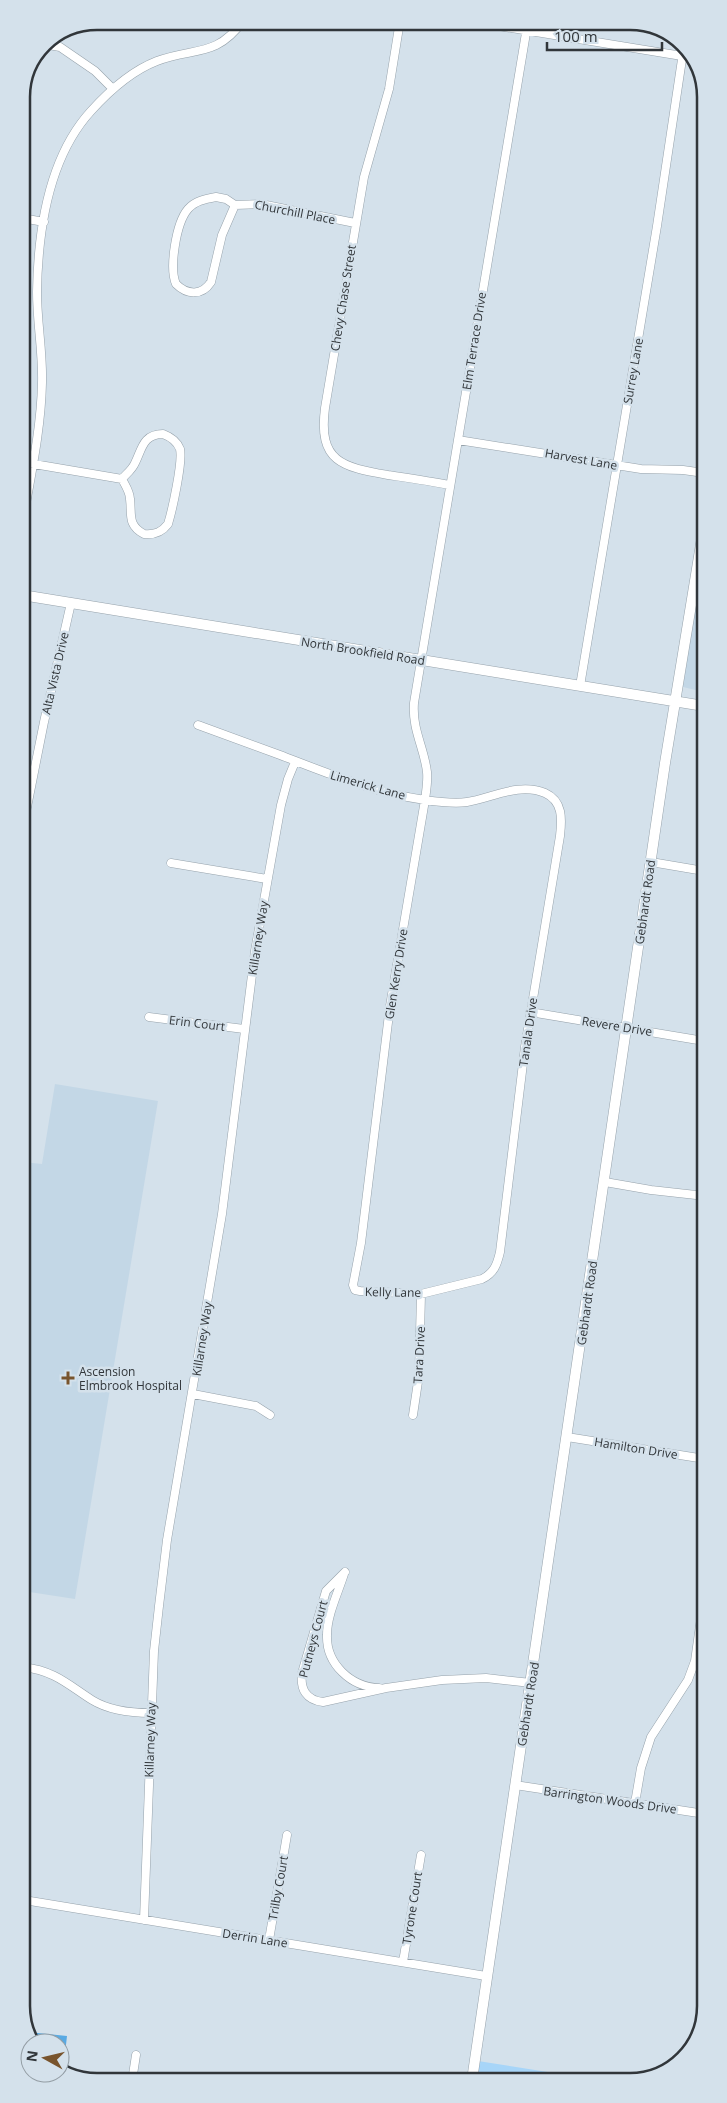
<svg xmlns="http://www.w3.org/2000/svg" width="727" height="2103" viewBox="0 0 727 2103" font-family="'Open Sans',sans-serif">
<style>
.built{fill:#c3d7e6}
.green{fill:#a7d5f8}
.forest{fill:#59aae3}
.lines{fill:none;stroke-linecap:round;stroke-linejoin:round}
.street-casing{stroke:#96a2ab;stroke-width:9}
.secondary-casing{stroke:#96a2ab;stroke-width:11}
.street{stroke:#fff;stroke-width:8}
.secondary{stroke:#fff;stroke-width:10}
.poi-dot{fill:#78542d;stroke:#d4e1eb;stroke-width:2}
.labels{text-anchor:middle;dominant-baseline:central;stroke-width:5;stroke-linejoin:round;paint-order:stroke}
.street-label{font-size:12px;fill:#31363a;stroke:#d4e1eb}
.poi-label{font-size:12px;fill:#31363a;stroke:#d4e1eb;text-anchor:start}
.rim{fill:none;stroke:#31363a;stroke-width:2.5}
</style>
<rect width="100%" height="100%" fill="#d4e1eb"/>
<path class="built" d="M704 546V692L683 687Z
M55 1084 158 1101 75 1599 23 1591V1162L42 1164Z"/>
<path class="green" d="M478 2061 592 2079 476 2080Z"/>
<path class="forest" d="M28 2032 67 2036 63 2071 60 2070V2043H35Z"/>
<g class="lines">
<g class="street-casing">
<path id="street" d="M400 21 389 89 364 177 325 408C318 462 342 467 388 475 408 478 429 481 450 485
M468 21 682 56
M43 44 60 47 95 71 112 88
M216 197 226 199 235 205 222 235 211 282C202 296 187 295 176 284 169 268 176 223 188 209 195 201 205 199 216 197Z
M235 205 261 204 355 223
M22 218 44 222
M163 434C171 437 177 441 180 449 183 462 172 511 168 524 162 532 155 535 144 534 127 525 132 514 130 499 130 492 125 485 122 479 126 474 132 470 135 463 142 449 143 434 163 434Z
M458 440 641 469 683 470 704 473
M22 462 122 479
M22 526C30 479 41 431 42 383 43 353 37 323 37 292 38 230 48 158 91 111 110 90 131 71 157 61 194 47 216 58 243 21
M580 686 657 226 684 46
M198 725C225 735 252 745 280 755 327 773 375 793 425 800 439 802 453 804 467 802 492 798 519 782 545 793 563 801 562 819 560 836L525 1047 500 1252C497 1265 494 1273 482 1279L421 1294 360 1291 355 1290 353 1285 361 1243 390 1006 425 800C426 791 428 782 427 772 424 747 412 730 414 703L528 21
M22 832 44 722 71 603
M651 862 704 871
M171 863 267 879
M530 1012 704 1041
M149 1017 244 1029
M605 1182 651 1190 705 1196
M193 1394 256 1406 270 1415
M413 1415 419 1375 421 1294
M567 1437 705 1459
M345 1572 326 1591 302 1673C300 1689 306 1700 323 1702L386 1688 442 1680 486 1678 531 1683
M344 1574C338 1593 327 1615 327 1635 326 1664 351 1687 379 1688
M23 1667C55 1671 67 1684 92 1700 110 1711 131 1713 151 1713
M515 1785 705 1814
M635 1803 641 1768 651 1737 688 1680 695 1661 705 1590
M24 1900 486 1976
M144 1920 154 1651 159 1606 167 1540 222 1214 255 951 281 805 288 779 295 762
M269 1940 287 1835
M403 1962 421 1855
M132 2081 136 2055"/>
</g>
<g class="secondary-casing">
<path id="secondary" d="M22 595 704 706
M472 2080 665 763 704 526"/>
</g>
<use href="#street" class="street"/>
<use href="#secondary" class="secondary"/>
</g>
<path class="poi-dot" d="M65.5 1370.5h5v5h5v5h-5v5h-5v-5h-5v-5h5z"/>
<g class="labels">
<g class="street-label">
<text transform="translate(295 212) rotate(11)">Churchill Place</text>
<text transform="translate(343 298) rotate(-81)">Chevy Chase Street</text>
<text transform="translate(474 341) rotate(-81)">Elm Terrace Drive</text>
<text transform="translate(633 371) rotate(-80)">Surrey Lane</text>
<text transform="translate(581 459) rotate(10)">Harvest Lane</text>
<text transform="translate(363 651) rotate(9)">North Brookfield Road</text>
<text transform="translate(55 673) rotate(-77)">Alta Vista Drive</text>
<text transform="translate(368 785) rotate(16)">Limerick Lane</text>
<text transform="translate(645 902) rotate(-82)">Gebhardt Road</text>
<text transform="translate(258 938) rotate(-81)">Killarney Way</text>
<text transform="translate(396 974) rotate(-81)">Glen Kerry Drive</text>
<text transform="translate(197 1023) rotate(7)">Erin Court</text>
<text transform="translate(617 1026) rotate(9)">Revere Drive</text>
<text transform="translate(528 1032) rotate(-82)">Tanala Drive</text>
<text transform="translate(393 1292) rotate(1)">Kelly Lane</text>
<text transform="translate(587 1303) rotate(-82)">Gebhardt Road</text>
<text transform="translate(202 1339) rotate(-81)">Killarney Way</text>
<text transform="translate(419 1355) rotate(-87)">Tara Drive</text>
<text transform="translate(636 1448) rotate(9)">Hamilton Drive</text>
<text transform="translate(313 1639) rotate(-75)">Putneys Court</text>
<text transform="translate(528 1704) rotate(-81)">Gebhardt Road</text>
<text transform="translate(150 1740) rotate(-88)">Killarney Way</text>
<text transform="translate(610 1800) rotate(8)">Barrington Woods Drive</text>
<text transform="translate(278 1888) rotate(-80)">Trilby Court</text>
<text transform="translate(412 1908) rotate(-81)">Tyrone Court</text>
<text transform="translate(255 1938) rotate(9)">Derrin Lane</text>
</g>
<g class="poi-label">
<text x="79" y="1371">Ascension<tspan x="79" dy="14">Elmbrook Hospital</tspan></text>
</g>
</g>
<path d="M0 0H727V2103H0ZM97 30H630A67 67 0 0 1 697 97V2006A67 67 0 0 1 630 2073H97A67 67 0 0 1 30 2006V97A67 67 0 0 1 97 30Z" fill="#d4e1eb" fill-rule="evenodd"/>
<path class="rim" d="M97 30H630A67 67 0 0 1 697 97V2006A67 67 0 0 1 630 2073H97A67 67 0 0 1 30 2006V97A67 67 0 0 1 97 30Z"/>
<g transform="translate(45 2058) rotate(278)"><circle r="24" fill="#d4e1eb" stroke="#939da4"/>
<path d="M0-4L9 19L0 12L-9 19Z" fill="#78542d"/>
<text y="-8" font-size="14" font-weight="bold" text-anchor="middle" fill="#31363a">N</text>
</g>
<path d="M547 42v8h115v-8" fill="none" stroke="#31363a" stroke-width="2.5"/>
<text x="554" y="42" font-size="15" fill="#31363a" stroke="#d4e1eb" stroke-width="4" paint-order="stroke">100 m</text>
</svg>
